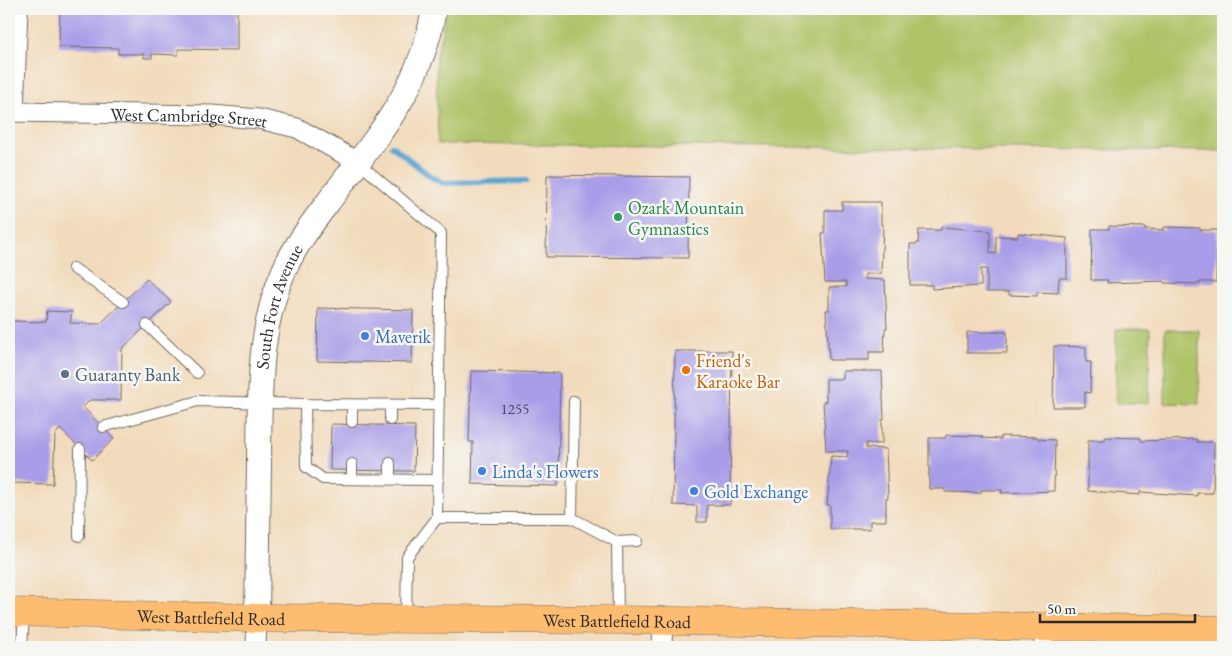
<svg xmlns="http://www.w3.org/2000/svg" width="1232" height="656" viewBox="0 0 1232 656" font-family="'EB Garamond',serif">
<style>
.green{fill:#afc368;stroke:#6d774a}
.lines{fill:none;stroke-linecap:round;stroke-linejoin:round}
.stream{stroke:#5aa3d1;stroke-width:6}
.building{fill:#a99ce8}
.service-casing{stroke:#71695e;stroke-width:12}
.minor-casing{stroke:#71695e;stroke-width:21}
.tertiary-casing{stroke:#71695e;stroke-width:26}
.primary-casing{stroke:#71695e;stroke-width:29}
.service{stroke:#fff;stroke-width:10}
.minor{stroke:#fff;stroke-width:19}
.tertiary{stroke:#fff;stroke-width:24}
.primary{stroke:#febc70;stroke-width:28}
.leisure-dot{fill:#2e9e5b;stroke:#f6f6f2;stroke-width:2}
.shop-dot{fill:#3f7fe0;stroke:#f6f6f2;stroke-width:2}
.food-dot{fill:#e8710a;stroke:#f6f6f2;stroke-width:2}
.service-dot{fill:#5c6f8a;stroke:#f6f6f2;stroke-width:2}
.labels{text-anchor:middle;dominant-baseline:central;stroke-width:5;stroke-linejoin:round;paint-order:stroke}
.number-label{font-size:15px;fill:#4a475a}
.street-label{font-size:18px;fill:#2b2b2b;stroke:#f6f6f2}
.leisure-label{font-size:18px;fill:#27864d;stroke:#f6f6f2;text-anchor:start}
.shop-label{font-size:18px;fill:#366cbe;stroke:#f6f6f2;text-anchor:start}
.food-label{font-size:18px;fill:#c56008;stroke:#f6f6f2;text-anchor:start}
.service-label{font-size:18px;fill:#4e5e75;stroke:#f6f6f2;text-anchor:start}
</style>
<rect width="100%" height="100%" fill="#f6f6f2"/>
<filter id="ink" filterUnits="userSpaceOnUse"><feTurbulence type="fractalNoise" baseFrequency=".02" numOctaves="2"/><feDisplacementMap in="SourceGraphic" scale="10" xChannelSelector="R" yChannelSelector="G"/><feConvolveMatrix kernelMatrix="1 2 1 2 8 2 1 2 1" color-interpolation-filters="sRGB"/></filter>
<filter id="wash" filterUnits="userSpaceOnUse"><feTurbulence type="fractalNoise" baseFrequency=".0096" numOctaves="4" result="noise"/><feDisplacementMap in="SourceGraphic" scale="20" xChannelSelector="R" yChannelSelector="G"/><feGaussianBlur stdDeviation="1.12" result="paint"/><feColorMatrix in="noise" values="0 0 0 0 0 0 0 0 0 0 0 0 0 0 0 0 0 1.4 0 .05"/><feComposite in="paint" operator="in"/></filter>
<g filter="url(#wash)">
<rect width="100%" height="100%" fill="#f2dbbc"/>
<path class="green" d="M447 9H1223V151L438 144 436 57Z
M1116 329H1150L1149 403H1116Z
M1165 330H1199V404L1165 403Z"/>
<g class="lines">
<path class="stream" d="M392 146 430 176 443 183 526 181"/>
</g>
<g id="blocks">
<path class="building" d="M60 9H237V50L178 49V55L152 54V58H144V54H118V48L59 47Z
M547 175 689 177 688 258 546 257Z
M842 202H881V225H883L881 274H865V279L885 280 887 328H885L884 352H869V360H829L826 310H829V287H846V282H825L822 233H825V210H842Z
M1109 226 1145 227V229L1164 230V227L1200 228V230H1217L1216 282H1200V284L1164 283V281L1107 283 1108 280H1091L1092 229H1109Z
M941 227 990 231V253L996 254V236L1018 237V233L1067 238V278H1059L1058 293 1037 292V296L1009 295V292H987V269H981V286L932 289V285H910V244H918L919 230H941Z
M147 279 171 302 122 349 121 400H90L83 407 114 439 92 460 60 429 55 435 53 484 11 483 9 481V326L13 321 46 322 47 311 72 312 70 323 100 324Z
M318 308 413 310 412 363 317 361Z
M967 332H1007V353H967Z
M1054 346 1086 347V362H1091L1090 393 1085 392V407H1053Z
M675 351H732L730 505H707V522H697V506L673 505Z
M471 371 560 373 558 486 472 484 473 442H469Z
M843 371H882L884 420H882V444L866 443V448L886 449 888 498H886V521H870V529H830V505H827L831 456 847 457 848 451H826L823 402H826V379H843Z
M331 424 415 426 414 471 330 470Z
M946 435 982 436V438L1001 439V436L1038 437V439L1055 440 1054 491 1001 493 1002 490H981V493L945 492V489H929V438H946Z
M1105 437 1141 438V441L1197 439V442H1214L1213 493H1197V496L1140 492V495L1088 491V440H1105Z"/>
</g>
</g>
<g filter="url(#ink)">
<use href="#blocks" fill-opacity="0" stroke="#71695e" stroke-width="1"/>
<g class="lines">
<g class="service-casing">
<path id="service" d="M359 163 441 233 437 518 407 557 406 617
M73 268 123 302
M147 325 197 373
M352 405V422
M390 405V420
M103 427 198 401 305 404
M352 479V464
M390 479V463
M438 480 323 479 306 467 305 404 439 405
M437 518H572L574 401
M572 518 617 542 637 541
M79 536 80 449
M617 542 618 618
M22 647 24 613"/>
</g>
<g class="minor-casing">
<g id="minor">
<path id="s1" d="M9 112 212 115 259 119 297 128 358 162"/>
<path d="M14 112 18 9"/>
<path d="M1044 627V647"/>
<path d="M256 647 257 618"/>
<path d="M662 647 663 621"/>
</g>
</g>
<g class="tertiary-casing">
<g id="tertiary">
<path id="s2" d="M257 618C258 566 258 514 259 462 260 394 257 325 288 262 298 242 312 223 326 205 373 141 421 91 434 9"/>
</g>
</g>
<g class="primary-casing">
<g id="primary">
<path id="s3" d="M9 612 257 618 618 620 1223 630"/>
</g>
</g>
<use href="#service" class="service"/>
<use href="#minor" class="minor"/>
<use href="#tertiary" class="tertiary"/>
<use href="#primary" class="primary"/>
</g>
</g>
<circle class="leisure-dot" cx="618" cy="217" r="5"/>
<g class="shop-dot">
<circle cx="365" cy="336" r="5"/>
<circle cx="482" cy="471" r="5"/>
<circle cx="694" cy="491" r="5"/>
</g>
<circle class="food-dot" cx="686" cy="370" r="5"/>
<circle class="service-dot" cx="65" cy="374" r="5"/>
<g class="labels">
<g class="number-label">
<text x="515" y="408">1255</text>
</g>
<g class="street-label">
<text stroke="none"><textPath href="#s1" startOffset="180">West Cambridge Street</textPath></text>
<text stroke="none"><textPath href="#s2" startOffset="314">South Fort Avenue</textPath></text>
<text stroke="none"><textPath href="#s3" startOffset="202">West Battlefield Road</textPath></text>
<text stroke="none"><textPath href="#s3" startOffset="608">West Battlefield Road</textPath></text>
</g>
<g class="leisure-label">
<text x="628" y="207">Ozark Mountain<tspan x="628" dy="21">Gymnastics</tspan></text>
</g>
<g class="shop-label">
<text x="375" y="336">Maverik</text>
<text x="492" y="471">Linda's Flowers</text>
<text x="704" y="491">Gold Exchange</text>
</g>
<g class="food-label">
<text x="696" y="360">Friend's<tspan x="696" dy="21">Karaoke Bar</tspan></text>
</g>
<g class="service-label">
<text x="75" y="374">Guaranty Bank</text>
</g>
</g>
<rect width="1232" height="656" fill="none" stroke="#f6f6f2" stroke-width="30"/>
<path d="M1040 614v8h155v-8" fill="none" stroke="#2b2b2b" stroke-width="2.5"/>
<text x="1047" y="614" font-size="15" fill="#2b2b2b" stroke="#f6f6f2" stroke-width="4" paint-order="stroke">50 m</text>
</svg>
